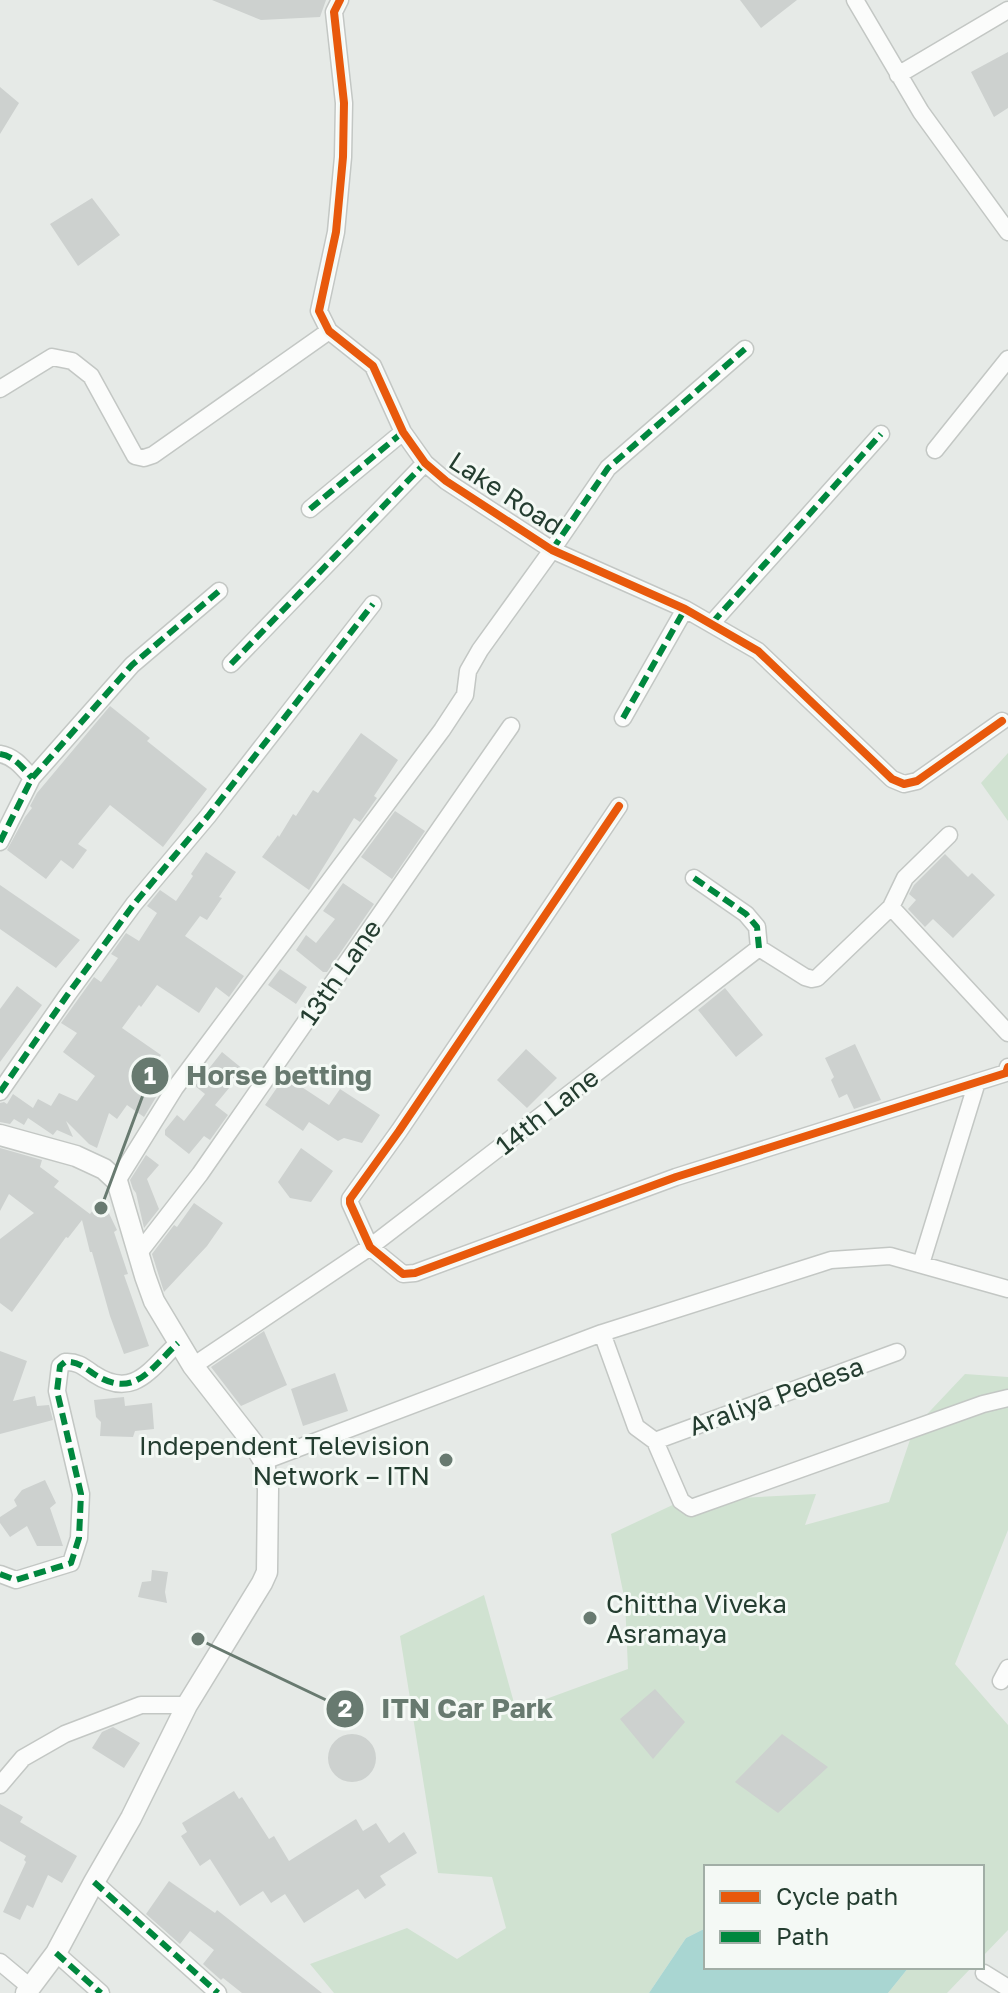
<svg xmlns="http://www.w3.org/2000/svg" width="1008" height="1993" viewBox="0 0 1008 1993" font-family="'Golos Text',sans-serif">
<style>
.green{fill:#d0e2d1}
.water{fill:#a9d6d2}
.building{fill:#cdd1cf}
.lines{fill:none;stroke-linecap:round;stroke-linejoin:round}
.minor-casing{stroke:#c3c7c4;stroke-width:19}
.tertiary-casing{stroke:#c3c7c4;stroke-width:23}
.minor{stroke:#fbfcfb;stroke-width:16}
.tertiary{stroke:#fbfcfb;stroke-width:20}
.quiet{stroke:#00873e;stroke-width:6;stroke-dasharray:12 6;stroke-linecap:butt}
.cycleway-casing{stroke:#f4f9f5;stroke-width:13}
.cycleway{stroke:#e8590c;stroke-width:8}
.poi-dot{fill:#687a70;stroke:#f4f9f5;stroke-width:3}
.labels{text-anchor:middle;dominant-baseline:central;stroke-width:6;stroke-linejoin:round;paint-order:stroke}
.street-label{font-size:26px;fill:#243d30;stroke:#f4f9f5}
.poi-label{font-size:26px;fill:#243d30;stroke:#f4f9f5;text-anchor:end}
.leader{fill:none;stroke:#687a70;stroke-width:3}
.callout-dot{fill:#687a70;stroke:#f4f9f5;stroke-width:3}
.mark-label{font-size:24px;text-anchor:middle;font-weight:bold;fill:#fff}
.callout-label{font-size:28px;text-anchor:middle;font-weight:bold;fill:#687a70;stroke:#f4f9f5;stroke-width:6;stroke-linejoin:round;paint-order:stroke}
</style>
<rect width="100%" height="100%" fill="#e6eae7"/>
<path class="green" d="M1008 753V821L981 783Z
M965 1374 1008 1377V1530L955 1664 1008 1725V1930L982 1957V1867H706V1928L686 1938 649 1993H334L310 1964 407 1928 457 1959 506 1928 492 1877 438 1873 400 1636 484 1595 516 1710 628 1669 625 1601 611 1534 681 1501 816 1494 805 1525 889 1502 914 1428Z
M909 1967H972L947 1993H888Z"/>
<path class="water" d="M706 1928V1967H909L888 1993H649L686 1938Z"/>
<path class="building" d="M212 0H326L320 17 261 20Z
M740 0H797L761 28Z
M1008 52V108L994 117 971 72Z
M0 87 19 103 0 134Z
M92 198 120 235 78 266 50 224Z
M110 706 150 738 147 741 207 789 163 847 110 805 78 844 87 850 73 869 61 860 46 879 7 850 25 817 32 808 30 806 37 793Z
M361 733 398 760 374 796 377 798 360 822 354 818 309 890 262 857 278 835 279 837 293 814 296 816 313 790 318 793Z
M395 811 425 831 392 879 361 857Z
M206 852 236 872 219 897 222 898 207 920 200 916 185 936 244 976 229 997 216 987 199 1013 157 985 141 1007 139 1005 122 1028 161 1055 148 1073 164 1084 144 1117 127 1105 117 1119 109 1113 97 1148 89 1144 66 1121 73 1137 57 1130 53 1135 28 1118 24 1125 14 1119 10 1124 0 1122V1103L4 1102 7 1104 13 1094 33 1108 38 1099 51 1106 59 1093 77 1101 95 1076 63 1052 77 1033 61 1023 94 977 101 982 118 958 111 954 126 933 139 941 157 913 147 906 160 890 176 901 193 876 191 874Z
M945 854 968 877 972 873 995 895 953 938 933 919 925 927 908 909 916 900 909 894 914 885Z
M343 883 374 904 327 972H323L296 950 306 935 316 943 335 919 323 911Z
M0 885 80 940 56 968 0 929Z
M280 969 307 987 296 1004 268 985Z
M17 986 42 1005 0 1062V1009Z
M725 988 763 1035 736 1057 698 1010Z
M855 1044 881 1100 854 1109 847 1094 839 1098 831 1080 834 1077 825 1058Z
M526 1049 557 1078 527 1108 497 1080Z
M222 1052 244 1070 215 1105 228 1115 210 1140 204 1136 189 1154 165 1135V1130L177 1115 184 1121 205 1094 195 1086Z
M285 1076 329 1105 340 1089 380 1115 362 1143 344 1138 338 1141 309 1122 303 1131 265 1105Z
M0 1148 42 1160 40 1167 59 1181 54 1187 90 1214 102 1199 117 1230 114 1232 128 1274 124 1275 149 1346 124 1354 110 1316 92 1252H90L82 1220 68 1238 66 1237 12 1312 0 1303V1239L34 1213 9 1194 0 1211Z
M301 1148 333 1171 311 1202 290 1198 278 1182Z
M146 1155 159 1165 147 1179 159 1209 144 1228 136 1193 133 1189 130 1180Z
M194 1203 223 1223 207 1246 164 1292 152 1254 174 1225 177 1227Z
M264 1331 287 1385 241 1406 211 1367Z
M0 1351 27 1361 13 1401 35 1396 37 1406 49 1405 53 1420 0 1434Z
M335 1373 348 1411 303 1426 291 1389Z
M124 1397 125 1406 152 1403 154 1429 135 1431 133 1437 100 1436 101 1422 96 1417 94 1400Z
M45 1480 56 1503 50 1508 63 1546H37L27 1526 10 1537 0 1523V1517L17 1506 14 1500 22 1490Z
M152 1570 168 1572 165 1592 167 1603 138 1597 142 1582 151 1581Z
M655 1689 685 1722 653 1759 620 1719Z
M113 1727 140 1743 124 1768 92 1748 102 1732Z
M328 1758a24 24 0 1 1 48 0a24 24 0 1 1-48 0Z
M782 1734 828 1767 778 1813 735 1782Z
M234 1791 239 1799 242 1797 269 1839 274 1836 289 1861 356 1819 363 1831 376 1823 389 1843 404 1832 417 1853 380 1876 386 1885 365 1899 358 1889 304 1923 285 1894 271 1903 263 1891 240 1906 210 1859 200 1866 181 1836 187 1832 182 1823Z
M0 1804 23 1817 20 1822 77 1856 62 1883 48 1875 33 1908 27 1905 20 1920 3 1912 26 1862 24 1860 26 1856 0 1841Z
M169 1881 215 1913 217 1910 322 1993H242L223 1978 221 1980 203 1964 214 1950 190 1931 180 1944 146 1914Z"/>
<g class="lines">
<g class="minor-casing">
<path id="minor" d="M340 0 334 12 344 103 343 157 336 232 319 311 329 331 373 366 403 432 425 463 446 481 552 550 685 609 758 651 892 779 904 784 917 781 1002 721
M855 0 921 112 1008 232
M898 75 1008 10
M0 389 52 357 72 361 91 376 135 456 144 458 153 455 329 331
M935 450 1008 359
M310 509 403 432
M712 623 881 434
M231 664 425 463
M623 718 685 609
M0 754C14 756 23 768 32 778
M619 806 399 1131 350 1199V1203L370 1247 403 1274 415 1273 676 1177 1006 1073 1008 1067
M0 842 32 778 132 665 219 591
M694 878 746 914 757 927 759 948
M891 907 1008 1033
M0 1092 68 994 134 904 208 816 373 604
M117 1181 175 1088 442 730 465 695 468 671 480 650 552 550 608 468 745 349
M138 1254 200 1174 511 726
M921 1264 977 1082
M602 1333 636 1427 655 1441 681 1501 691 1508 983 1404 1008 1398
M193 1366 370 1247 759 948 805 977 812 979 817 978 891 907 905 878 949 835
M655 1441 897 1352
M264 1461 602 1333 831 1260 890 1256 1008 1289
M0 1574 16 1580 71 1563 79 1538 81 1494 57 1391 60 1366 65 1362C77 1361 84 1367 94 1374 134 1400 150 1369 178 1343
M1001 1681 1008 1668
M0 1785 23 1758 65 1734 141 1705H187
M94 1882 218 1993
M56 1953 101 1993
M0 1962 30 1987
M984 1973 1008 1988"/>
</g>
<g class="tertiary-casing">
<path id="tertiary" d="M0 1135 76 1156 104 1169 117 1181 145 1276 154 1301 193 1366 253 1443 264 1461 268 1489 267 1572 262 1583 187 1705 131 1818 94 1882 56 1953 26 1993"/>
</g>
<use href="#minor" class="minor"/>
<use href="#tertiary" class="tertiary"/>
<path class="quiet" d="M310 509 403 432
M552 550 608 468 745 349
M712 623 881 434
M231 664 425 463
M623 718 685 609
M0 754C14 756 23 768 32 778
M0 842 32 778 132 665 219 591
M694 878 746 914 757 927 759 948
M0 1092 68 994 134 904 208 816 373 604
M0 1574 16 1580 71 1563 79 1538 81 1494 57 1391 60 1366 65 1362C77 1361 84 1367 94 1374 134 1400 150 1369 178 1343
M94 1882 218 1993
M56 1953 101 1993"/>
<g class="cycleway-casing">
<path id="cycleway" d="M340 0 334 12 344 103 343 157 336 232 319 311 329 331 373 366 403 432 425 463 446 481 552 550 685 609 758 651 892 779 904 784 917 781 1002 721
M619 806 399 1131 350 1199V1203L370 1247 403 1274 415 1273 676 1177 1006 1073 1008 1067"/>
</g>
<use href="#cycleway" class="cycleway"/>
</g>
<g class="poi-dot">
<circle cx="446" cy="1460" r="8"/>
<circle cx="590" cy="1618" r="8"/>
</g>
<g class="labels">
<g class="street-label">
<text transform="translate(506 493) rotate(33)">Lake Road</text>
<text transform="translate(340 972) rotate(-55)">13th Lane</text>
<text transform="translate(547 1111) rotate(-38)">14th Lane</text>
<text transform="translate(776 1396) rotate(-20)">Araliya Pedesa</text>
</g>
<g class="poi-label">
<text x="430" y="1445">Independent Television<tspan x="430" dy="30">Network – ITN</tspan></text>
<text x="606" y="1603" text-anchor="start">Chittha Viveka<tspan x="606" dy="30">Asramaya</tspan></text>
</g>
</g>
<path class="leader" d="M101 1208L150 1076M198 1639L345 1709"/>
<g class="callout-dot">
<circle cx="101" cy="1208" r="8"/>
<circle cx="198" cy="1639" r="8"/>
<circle cx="150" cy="1076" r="20"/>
<circle cx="345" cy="1709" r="20"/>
</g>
<g class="mark-label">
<text x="150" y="1084">1</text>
<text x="345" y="1717">2</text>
</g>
<g class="callout-label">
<text x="279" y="1085">Horse betting</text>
<text x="467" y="1718">ITN Car Park</text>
</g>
<rect x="704" y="1865" width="280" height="104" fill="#f4f9f5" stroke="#a1aea6" stroke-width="2"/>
<rect x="720" y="1891" width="40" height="12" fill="#e8590c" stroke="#a1aea6" stroke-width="2"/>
<text x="776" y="1905" font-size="24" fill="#243d30">Cycle path</text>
<rect x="720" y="1931" width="40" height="12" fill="#00873e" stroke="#a1aea6" stroke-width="2"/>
<text x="776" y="1945" font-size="24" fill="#243d30">Path</text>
</svg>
